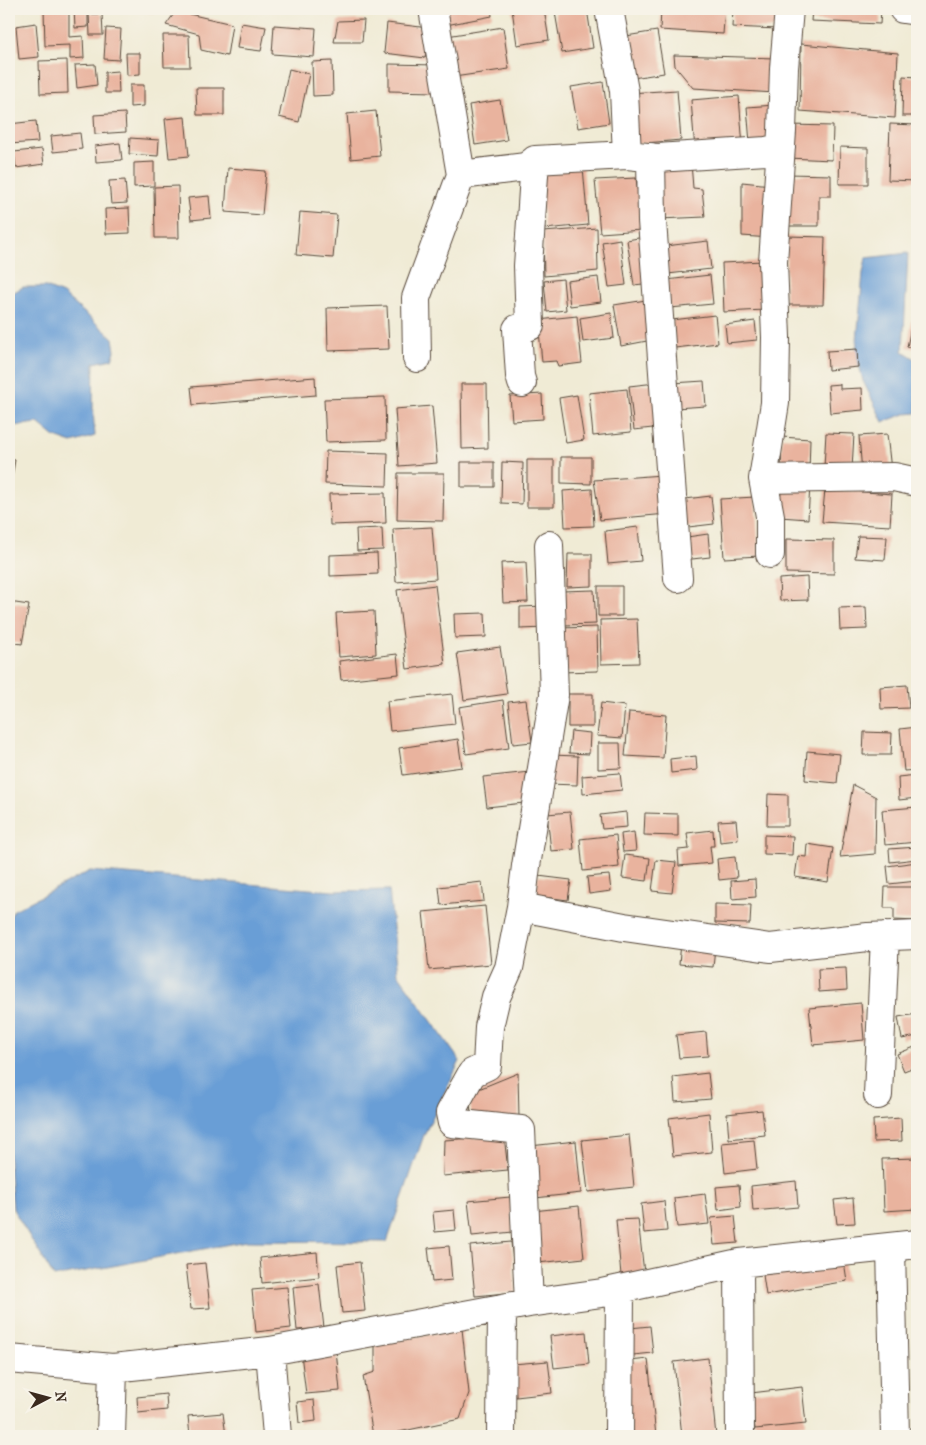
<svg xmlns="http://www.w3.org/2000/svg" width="926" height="1445" viewBox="0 0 926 1445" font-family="'IM FELL French Canon',serif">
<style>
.water{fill:#699ed6;stroke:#52647a}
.building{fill:#e9b39e}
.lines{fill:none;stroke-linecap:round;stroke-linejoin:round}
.minor-casing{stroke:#564739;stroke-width:30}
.minor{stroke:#fff;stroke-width:28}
</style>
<rect width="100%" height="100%" fill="#f7f3e8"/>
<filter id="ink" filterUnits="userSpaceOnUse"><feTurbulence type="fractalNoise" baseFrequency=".02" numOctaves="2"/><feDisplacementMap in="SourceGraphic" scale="10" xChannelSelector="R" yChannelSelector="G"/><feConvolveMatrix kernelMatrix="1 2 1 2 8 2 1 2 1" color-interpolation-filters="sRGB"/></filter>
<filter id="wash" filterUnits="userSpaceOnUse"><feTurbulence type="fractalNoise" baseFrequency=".0096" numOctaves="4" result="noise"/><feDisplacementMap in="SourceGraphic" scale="20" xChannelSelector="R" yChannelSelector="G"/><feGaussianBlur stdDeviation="1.12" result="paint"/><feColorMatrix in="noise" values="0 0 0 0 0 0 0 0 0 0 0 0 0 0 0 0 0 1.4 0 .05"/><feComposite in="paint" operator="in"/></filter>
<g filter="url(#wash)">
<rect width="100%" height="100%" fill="#f0ebd5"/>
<path class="water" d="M908 253 903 351 917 360V413L905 414 883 422 863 381 856 352 863 273 866 258Z
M23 287H46L63 294 113 338 115 351 112 359 94 363 93 410 95 436 72 443 55 437 38 423 13 426 9 424V295Z
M90 871 333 891 389 890 398 974 460 1061 424 1135 387 1242 246 1241 54 1277 13 1209 9 1164V919L14 910Z"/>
<g id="blocks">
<path class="building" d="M44 9H69V37L83 36 84 58 70 59V45L45 46Z
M74 9H88V27L75 28Z
M148 9H167V13H148Z
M397 9H416V12L397 10Z
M452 9H491L492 16 441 26 438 12Z
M512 9H544L549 40 517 45Z
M576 9H587L593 48 562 53 555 12Z
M661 9H725L723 34 660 30Z
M733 9H778L777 29 732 27Z
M812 9H881L880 24 811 21Z
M176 11 232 24 227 56 201 50 199 34 166 25Z
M89 14H102L103 35H90Z
M364 20 362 42H334L338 21Z
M36 23 39 57 19 59 16 26Z
M241 23 266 27 261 51 237 48Z
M387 23 429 28 425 58 384 53Z
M274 25 316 28 314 57 272 54Z
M503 27 509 69 454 77 447 36Z
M106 28 121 29 119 60 104 59Z
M657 31 664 73 633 78 626 36Z
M163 35H189L190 67H164Z
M801 44 898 53 895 118 800 111Z
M126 53H140V74L127 75Z
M674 55 775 58V93L693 88 675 66Z
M67 60 68 93 40 94 39 61Z
M332 61 333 95 313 96 312 62Z
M95 64 97 85 77 88 75 65Z
M389 64 436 65V92L389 91Z
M289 69 309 74 299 122 279 117Z
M118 71 119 93H105V72Z
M903 76 917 77V116H902Z
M603 82 609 123 578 128 571 87Z
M130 85H144V106L130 107Z
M196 88H224V115H197Z
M677 90 681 140 633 144 629 93Z
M739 96 743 147 695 150 691 100Z
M500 100 507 140 475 145 469 105Z
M775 105V142L750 143 747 107Z
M376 111 380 156 351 159 347 114Z
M125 113 126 132 95 134 94 115Z
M185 117 189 156 169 158 165 119Z
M36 121 38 142 9 144V124Z
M890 124 917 125V181L888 180Z
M789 125 833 126 832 160 788 158Z
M80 133 82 149 53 152 51 136Z
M130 138 159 140 158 156 129 154Z
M120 143 122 160 96 162 95 146Z
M840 147 868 148V184H839Z
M42 149 44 164 16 168 14 152Z
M154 162V186L134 187V163Z
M691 163 693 188 702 189 705 217 659 219 654 166Z
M583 167 588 225 544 229 540 170Z
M228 168 266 171 262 215 225 212Z
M788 174 831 175V196H819V226H785Z
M636 178 642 230 600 233 595 180Z
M125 180 127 203 111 204 109 181Z
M742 182 771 185V238L742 236Z
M178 186 179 238H155L154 187Z
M209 196 211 218 191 220 188 198Z
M129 208 130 233 106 234 105 209Z
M300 212 337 215 333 258 296 255Z
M597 228 598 271 544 276 543 232Z
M787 236 825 237 823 305H785Z
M916 236 917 237V290L914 289Z
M644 237 651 283 634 285 627 240Z
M620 239 626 285 609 287 602 242Z
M708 241 711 269 668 274 665 246Z
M763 261 765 310 724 312 722 263Z
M710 275 713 304 670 308 666 280Z
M598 277 601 302 570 306 567 281Z
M563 279 566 310 547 312 544 281Z
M646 300 652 340 621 346 614 305Z
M916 303H917V349L907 347Z
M387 306 389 349 328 351 327 308Z
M611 313 614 338 583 342 580 318Z
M715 315 718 343 675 348 672 320Z
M577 316 582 363 558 366 556 361 542 362 538 320Z
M755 321 757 340 727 343 725 325Z
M857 349 858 367 828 370 827 351Z
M315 377 316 395 193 405 191 387Z
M704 381 706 406 675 408 673 383Z
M656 383 662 427 634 430 629 386Z
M461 384H487L488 448 462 449Z
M840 384V389L862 388 863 410 830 413 828 385Z
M627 389 631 432 593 436 589 393Z
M542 394 543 419 512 421 510 396Z
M577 395 584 440 566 443 559 398Z
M385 397 386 440 326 442 324 399Z
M432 406 437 463 399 466 395 409Z
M826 433 854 434 852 469 824 467Z
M887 434 891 470 862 472 859 436Z
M782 437 810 439 809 473 781 471Z
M326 451 388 453 387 486 325 484Z
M561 457H591V484L561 483Z
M9 459 15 460 10 490H9Z
M527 460H554V507H527Z
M461 462H494V487H461Z
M502 462 523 463 522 504 501 503Z
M398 473H444L443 521 397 520Z
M662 475 667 514 600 520 594 480Z
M781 484 810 485 808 519 780 517Z
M592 489 594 526 565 527 563 491Z
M825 489 892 494 890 526 822 522Z
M385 493 386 523 330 525 329 494Z
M711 496 714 524 671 529 668 501Z
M755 497 759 556 724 558 720 499Z
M432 527 436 579 396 582 393 529Z
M638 527 641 561 608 564 605 531Z
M382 528 383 550 357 551 356 529Z
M708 534 710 557 683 560 680 538Z
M858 536 887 537 885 560 855 558Z
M786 539 834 540V574L786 573Z
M377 553 378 574 330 576V555Z
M568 554H592V586L567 587Z
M526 562 528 602 503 603 501 563Z
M807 577 808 600 780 601 779 579Z
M435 585 445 664 407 669 397 590Z
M598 586H622V616H598Z
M594 590 596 624 563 625 561 591Z
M9 602 29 605 22 644 9 642Z
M545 606 546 628 520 629V607Z
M866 607 867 629 840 630 839 608Z
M374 611 376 654 339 657 336 613Z
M485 613 486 637 455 638 454 614Z
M637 619 639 663 601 664 600 620Z
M597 627 598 671 560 672 559 628Z
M500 647 507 694 464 700 457 653Z
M397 654 399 674 341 680 339 661Z
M907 685 909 708 881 709 880 687Z
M452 694 455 724 390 731 387 701Z
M568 694H593V727H568Z
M503 700 509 748 466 754 459 707Z
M526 700 532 742 513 744 508 702Z
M601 703 625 706 622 738 597 736Z
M629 712 666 715 663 758 625 756Z
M917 727V770L904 771 900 729Z
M571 731 590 733 589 754 569 753Z
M864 732 892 733 891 755H863Z
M458 739 462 767 403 775 399 748Z
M598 743H620L621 768 598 769Z
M807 751 840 754 837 783 805 780Z
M550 755 578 756 577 785 548 784Z
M696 756 697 770 671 773 670 759Z
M530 772 533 802 487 807 483 777Z
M620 773 622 790 583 794 582 776Z
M917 775V798L899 800 898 777Z
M853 785 876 797 875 854 840 857Z
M768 794 788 795V826H767Z
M917 807V842L885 845 882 810Z
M570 812 574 849 551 851 547 814Z
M626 812 627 827 602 829 600 815Z
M645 813 678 814V836L644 835Z
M736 820 738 840 720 842 718 821Z
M713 830 714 846H710L712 863 679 866 678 850 689 849 687 833Z
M634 832 636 851 623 852 621 834Z
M616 835 619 867 583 871 580 839Z
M764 835 793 836 792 855 764 854Z
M807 844 833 848 828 882 795 877 798 856 806 857Z
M917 847V859L890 862 889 849Z
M625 855 650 858 647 881 622 878Z
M735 857 737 878 719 880 717 859Z
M656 860 676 862 672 893 652 891Z
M917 862V881L889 884 887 866Z
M609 875 611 891 589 894 587 877Z
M538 876 571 880 568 900 536 896Z
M755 879 756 897 732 899 731 881Z
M482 882 484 901 441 905 439 887Z
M885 887H917V921L894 920V908H884Z
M715 904 751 905 750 924 715 923Z
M485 906 491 964 429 970 423 912Z
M681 943 715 947 713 967 679 964Z
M846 968 847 990 819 992 818 969Z
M861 1003 864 1040 813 1045 809 1008Z
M917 1014V1036L902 1039 898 1017Z
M706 1032 708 1056 679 1058 676 1035Z
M917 1046V1066L904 1071 897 1054Z
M518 1073 519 1118 472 1122 469 1093Z
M708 1073 711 1099 675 1102 673 1077Z
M762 1110 765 1135 729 1139 727 1114Z
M709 1113 712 1152 673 1156 669 1118Z
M901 1118 902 1141 874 1142 873 1120Z
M629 1135 634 1187 588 1192 582 1140Z
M504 1136 508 1170 443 1176 444 1140Z
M754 1140 757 1169 725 1173 722 1143Z
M576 1141 581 1193 535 1198 530 1146Z
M917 1158V1209L884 1211 882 1159Z
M796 1181 798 1207 753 1211 751 1186Z
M739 1185 741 1207 718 1210 716 1187Z
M705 1194 709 1224 677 1227 674 1198Z
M510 1197 513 1232 472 1236 468 1201Z
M853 1198 855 1223 837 1224 834 1200Z
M664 1201 667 1231 644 1233 641 1204Z
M579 1206 584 1258 538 1263 533 1211Z
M454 1210 456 1230 435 1232 433 1212Z
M735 1216 738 1243 714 1245 711 1218Z
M638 1219 644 1273 621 1275 616 1220Z
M511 1242 516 1292 475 1296 470 1246Z
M449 1246 452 1280 432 1282 428 1248Z
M317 1252 319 1277 262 1283 260 1258Z
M844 1261 847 1281 766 1295 763 1275Z
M360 1262 365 1311 342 1313 337 1265Z
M205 1263 210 1308 191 1309 186 1265Z
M319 1284 324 1328 297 1330 293 1287Z
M287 1287 291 1328 256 1332 252 1290Z
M650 1326 653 1353 633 1355 630 1328Z
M462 1329 469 1393 460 1419 380 1436H373L363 1376 375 1372V1344Z
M586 1332 589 1364 554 1368 550 1336Z
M336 1350 340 1391 306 1394 301 1354Z
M708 1358 716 1436H682L674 1362Z
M648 1359 656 1436H628L621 1362Z
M548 1361 552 1393 516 1397 513 1364Z
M802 1387 806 1424 755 1429 751 1393Z
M166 1394 167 1410 138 1413 137 1397Z
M314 1400 316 1421 299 1423 297 1402Z
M223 1413 226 1436H190L188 1416Z"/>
</g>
</g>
<g filter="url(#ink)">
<use href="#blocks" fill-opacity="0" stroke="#564739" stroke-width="1"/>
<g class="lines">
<g class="minor-casing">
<path id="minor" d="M433 9 461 175 526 167 535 160
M609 9 624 91 627 155
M903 9 917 11
M651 157 652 221 678 578
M417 358 416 298 461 175
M522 383 520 376 517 329 530 326 528 266 535 160 627 155 657 158 766 151 781 148
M763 479 894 477 917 482
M770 554V516L763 479 775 403 776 337 773 262 782 131 784 68 789 9
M521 907 526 866 554 695 549 545
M878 1095 885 936
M891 1247 895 1436
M739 1263 740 1436
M529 1303 521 1130 452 1123 450 1113 472 1073 487 1066 489 1027 496 997 509 968 521 907 624 927 770 948 868 937 917 935
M270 1351 277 1436
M9 1359 113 1368 270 1351 529 1303 602 1293 739 1263 917 1244
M111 1436 113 1368
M501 1436 502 1308
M619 1436 620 1289"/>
</g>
<use href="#minor" class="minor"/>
</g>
</g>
<rect width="926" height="1445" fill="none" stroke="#f7f3e8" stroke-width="30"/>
<g transform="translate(48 1398) rotate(84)" stroke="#f7f3e8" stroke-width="4" paint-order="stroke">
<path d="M0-4L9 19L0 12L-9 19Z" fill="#3b2a1e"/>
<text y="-8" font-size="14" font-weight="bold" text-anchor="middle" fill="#3b2a1e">N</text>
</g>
</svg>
